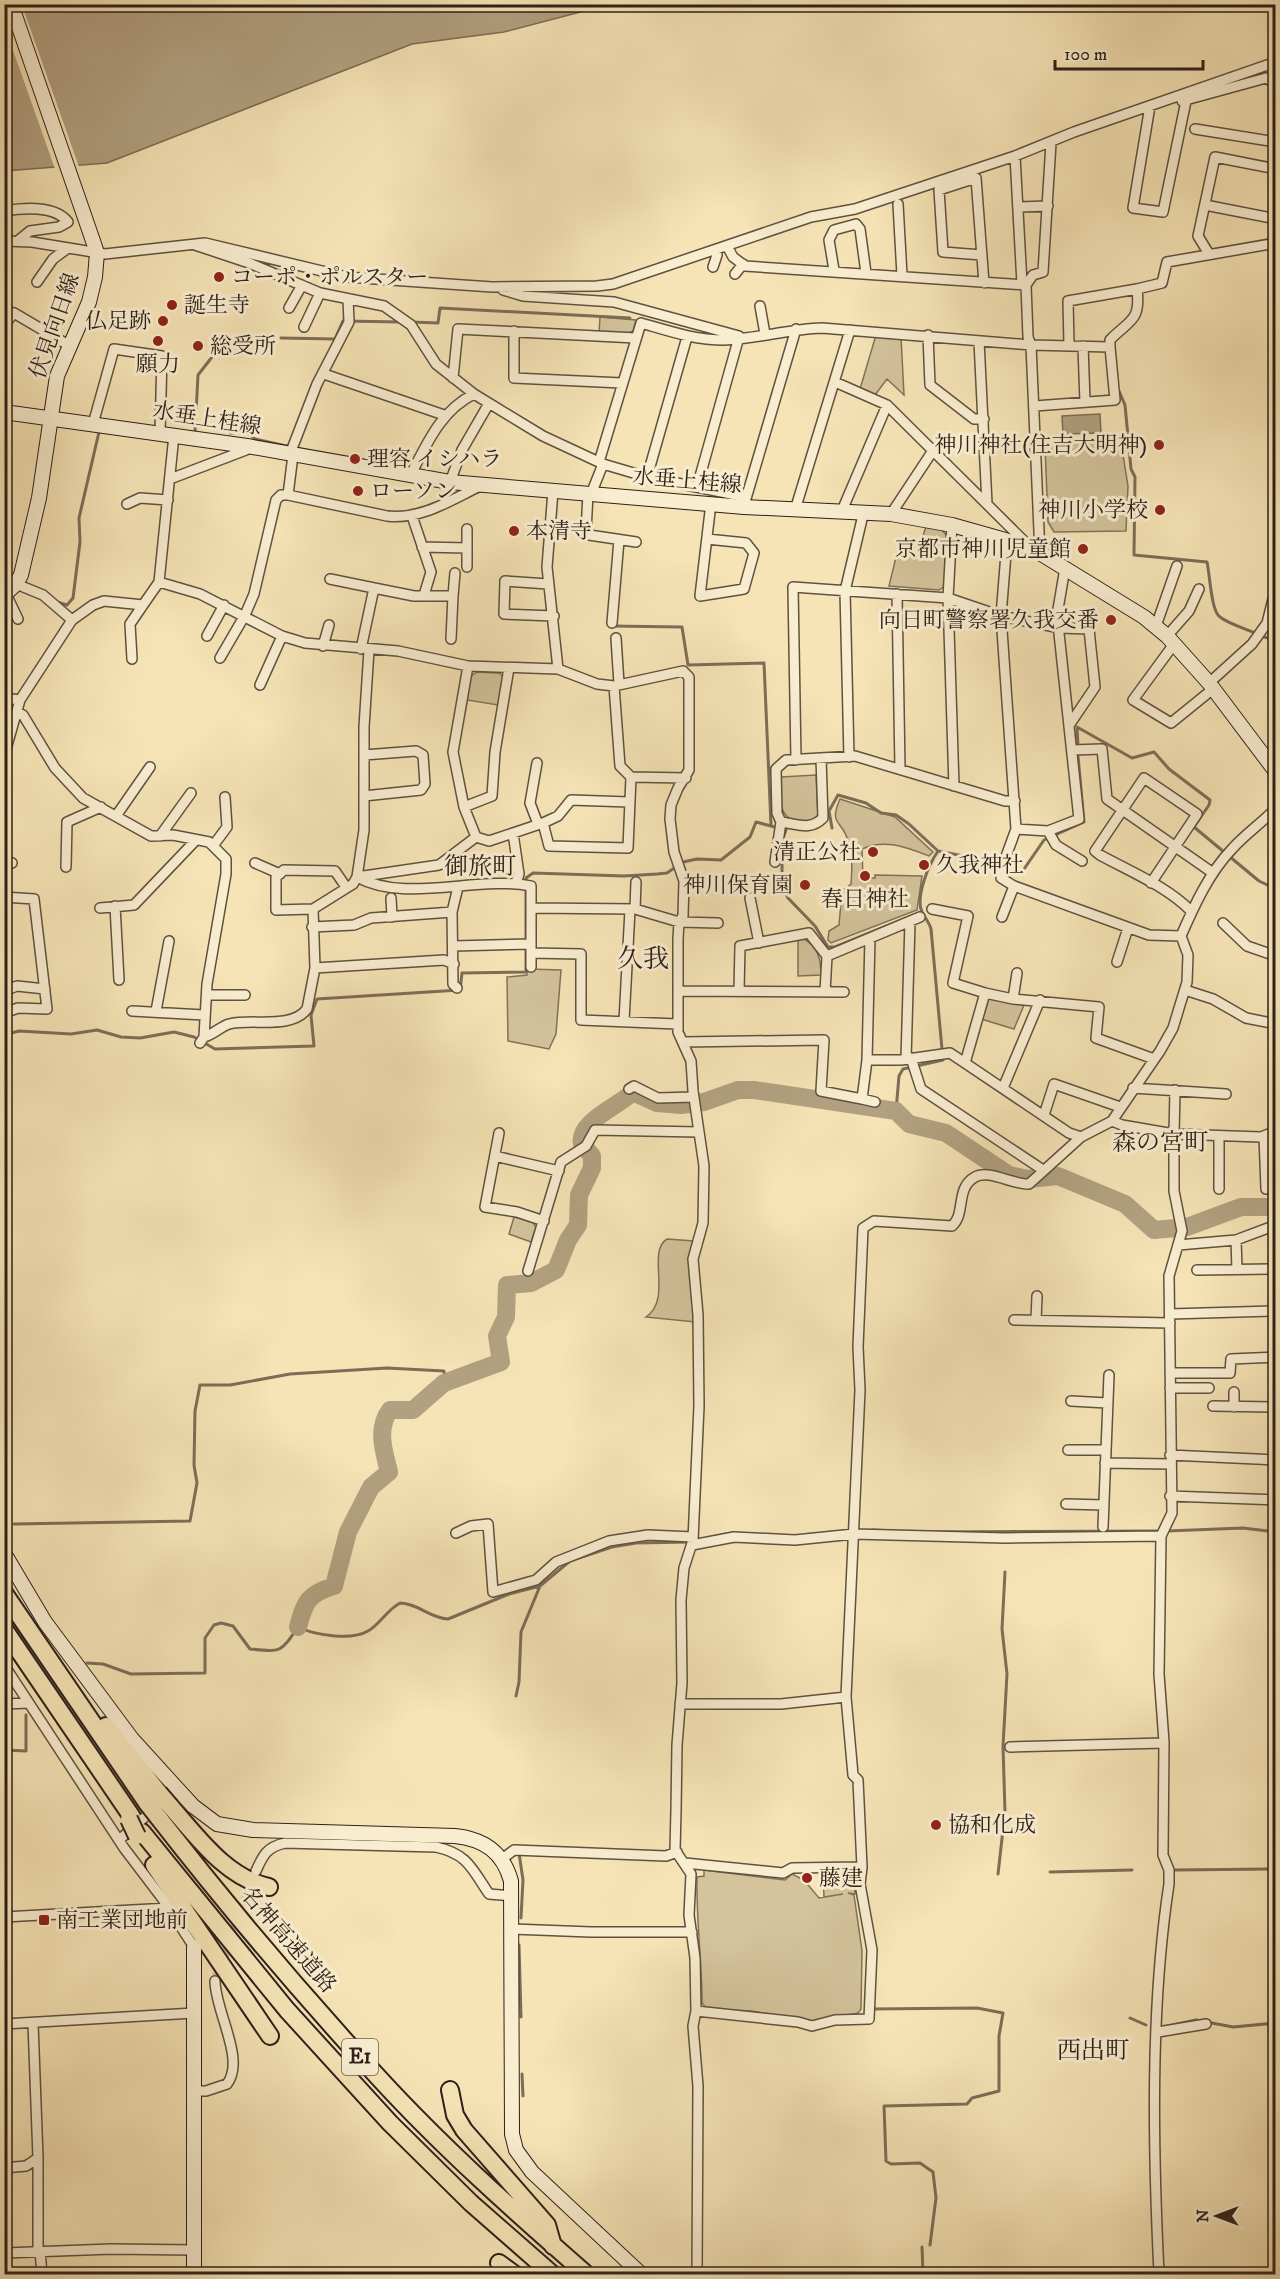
<svg xmlns="http://www.w3.org/2000/svg" width="1280" height="2279" viewBox="0 0 1280 2279" font-family="'IM FELL DW Pica','Noto Serif JP',serif">
<style>
.green{fill:#d4c39b;stroke:#80725a;stroke-width:1.5}
.water{fill:#b2a181;stroke:#7d6d58;stroke-width:1.5}
.pier{fill:#f6e4b6}
.lines{fill:none;stroke-linecap:round;stroke-linejoin:round}
.stream{stroke:#7d6d58;stroke-width:3}
.river{stroke:#b2a181;stroke-width:18}
.street-tunnel{stroke:#cebd97;stroke-width:9;stroke-dasharray:9 4.5;stroke-linecap:butt}
.street-casing{stroke:#5f5141;stroke-width:12}
.secondary-casing{stroke:#2d201a;stroke-width:16}
.highway-casing{stroke:#2d201a;stroke-width:20}
.street{stroke:#f9edd0;stroke-width:9}
.secondary{stroke:#f9edd0;stroke-width:14}
.highway{stroke:#f6e4b6;stroke-width:16}
.highway-bridge-casing{stroke:#2d201a;stroke-width:20;stroke-linecap:butt}
.highway-bridge{stroke:#f6e4b6;stroke-width:16}
.poi-dot{fill:#8f2418;stroke:#f9edd0;stroke-width:2}
.labels{text-anchor:middle;dominant-baseline:central;stroke-width:6;stroke-linejoin:round;paint-order:stroke}
.shield{fill:#f9edd0;stroke:#6a5e51;stroke-width:1.5}
.shield-label{font-size:21px;font-weight:bold;fill:#2d201a}
.poi-label{font-size:22px;fill:#2d201a;stroke:#f9edd0;text-anchor:start}
.street-label{font-size:22px;fill:#2d201a;stroke:#f9edd0}
.neighbourhood-label{font-size:24px;fill:#2d201a;stroke:#f9edd0}
.quarter-label{font-size:26px;fill:#2d201a;stroke:#f9edd0}
</style>
<rect width="100%" height="100%" fill="#f6e4b6"/>
<filter id="stains"><feTurbulence type="fractalNoise" baseFrequency=".00333" numOctaves="4"/><feColorMatrix values="0 0 0 0 .2 0 0 0 0 .09 0 0 0 0 .02 0 0 0 .5 -.17"/></filter>
<radialGradient id="worn" r=".72"><stop offset=".6" stop-color="#630" stop-opacity="0"/><stop offset="1" stop-color="#630" stop-opacity=".3"/></radialGradient>
<path class="green" d="M600 317 636 320 633 331 625 335 599 333Z
M876 335 901 337 904 395 887 379 875 395 860 389Z
M1111 439 1122 449 1128 486 1126 531 1054 532 1048 522 1045 445Z
M926 526 942 530 947 536 945 586 939 590 889 586 897 553 917 557Z
M477 672 499 673 504 677 498 705 467 700 471 676Z
M816 775 818 815C811 823 806 823 796 821 776 816 781 795 781 777Z
M840 799 895 817 933 852 929 856C908 848 885 838 862 849L863 878H875V875L922 876 917 910 831 943 828 940 829 931 839 925 842 891 851 884C852 869 853 855 848 841 843 820 828 826 840 799Z
M802 938C818 945 821 960 821 975L798 976V939Z
M527 969 561 970 556 1034 549 1049 508 1041 507 977 527 975Z
M989 999 1024 1005 1014 1029 981 1019 985 1002Z
M514 1217 533 1222 536 1228 531 1242 509 1234Z
M667 1239 694 1241 695 1322 646 1317C673 1299 646 1252 667 1239Z
M704 1870 785 1880 792 1874 804 1880 819 1898 843 1894 824 1897 823 1873 848 1872 854 1881 855 1894 848 1893 854 1895 862 1951 861 2009 858 2013 811 2022 752 2011 707 2009 702 2003C702 1961 696 1919 697 1877L704 1876Z"/>
<path class="water" d="M5 5H607L504 32 412 44 107 163 5 171Z
M1100 414 1101 433 1063 434 1062 416Z"/>
<path class="pier" d="M5 5H22L79 167 55 169 4 25Z"/>
<g class="lines">
<path class="stream" d="M411 322 438 323 440 308 630 318
M281 338 335 339 343 321 401 322
M1119 391 1125 405 1131 469 1135 477 1134 555 1207 562C1210 575 1211 611 1220 617 1229 624 1244 628 1255 633
M195 432 198 375 219 348
M230 433 246 432 255 439 291 447
M57 602 67 605 73 598 80 542 79 518 99 432H102
M611 626 682 627 688 665 764 663 771 825
M1264 637 1276 640
M1078 746 1077 727 1132 758 1154 752 1169 769 1210 800 1209 805 1194 827 1259 881 1276 889
M832 828 829 811 838 795 866 803 881 813 896 815 909 824 938 851
M4 1035 19 1031 71 1034 97 1030 121 1037 140 1038 174 1032 194 1037 215 1049 314 1046 311 1015 317 999 460 990 462 973 526 972V878L533 873 624 876 657 874 667 873 683 862 697 859 721 860 750 837 756 822 786 830 782 841V885L788 898 815 926 828 947H835L921 912
M896 1111 899 1076 903 1069 943 1060 931 929C929 922 925 918 922 912 915 897 929 864 938 851L943 852 974 858 1013 873 1022 872 1044 840 1084 822 1078 756
M14 1524 190 1521 197 1483 194 1465 195 1411 200 1385H230L290 1374 387 1368 444 1371 445 1382
M873 1530 890 1531
M1167 1531 1243 1528 1276 1532
M927 1532 1160 1531
M712 1537 726 1534
M87 1663 103 1664 131 1674 205 1673V1638L214 1625 221 1623 233 1626 250 1649C282 1652 280 1653 298 1627 314 1635 351 1641 368 1631 380 1624 387 1610 400 1603 417 1603 430 1618 448 1619L509 1594 540 1586 570 1561 612 1547 636 1543 691 1542
M516 1696 519 1682 521 1632 540 1586
M4 1750 26 1751V1715
M519 1853 523 1880 521 1918
M1175 1870 1276 1869
M1050 1872 1132 1870
M998 1874 1005 1812 1003 1746 1007 1674 1002 1629 1005 1572
M519 1945 521 2017
M871 2009 977 2008 1003 2013 999 2036V2091L972 2098 967 2104 884 2106 886 2161 891 2164 920 2163 933 2172 936 2198 930 2245
M1130 2018 1146 2025
M1168 2026 1196 2020 1233 2027 1276 2023
M522 2074 523 2096
M922 2247 923 2274"/>
<path class="river" d="M298 1627C305 1601 308 1594 334 1586L348 1532 371 1487 389 1472C384 1451 376 1429 390 1410H413L444 1383 501 1362 497 1336 506 1317 507 1285 531 1283 556 1270 568 1240 578 1225 579 1195 592 1168V1156L582 1144C577 1122 619 1106 633 1092L657 1103 681 1105 704 1102 738 1090H754L896 1111 909 1124 946 1133 1009 1175 1028 1179 1058 1176 1125 1204 1154 1230 1187 1227 1241 1207H1276"/>
<path class="street-tunnel" d="M215 1981 253 1880"/>
<g class="street-casing">
<path id="street" d="M1182 101 1266 78 1276 84
M1150 106 1133 208 1163 212 1186 101
M1195 129 1276 142
M1015 156 1022 284
M898 204 902 275
M1205 205 1276 219
M1019 207 1048 206
M4 211C22 208 55 205 68 222L59 227 30 231 19 240
M4 241 32 242 105 254 205 243 347 277 492 287 597 286 613 284 811 217 855 209 1015 156 1074 132 1276 62
M195 245 249 263 320 293 384 306 411 325 436 364 474 394 543 436 603 464 647 477 746 497
M727 246 733 257 745 266 1026 285
M1209 254 1198 236 1215 157 1276 169
M982 255 943 252 939 190 976 178 984 283
M713 267 717 255 715 250
M834 270 829 240 834 230 856 224 860 229 866 273
M735 274 743 264
M37 282 53 259 68 248
M1137 289 1162 283 1167 262 1276 243
M503 290 523 296 614 302 739 336
M760 306 765 334
M289 308 302 285
M4 325 14 313 70 346
M304 327 320 293
M514 331V378L622 383
M928 335 930 385 974 419H984
M979 341 987 504
M1069 345 1068 301 1137 289C1141 322 1129 320 1110 340V347
M1083 346 1085 402
M324 374 444 415
M453 378 458 329 636 338
M835 382 887 405 1028 545
M93 424 114 349 162 356 160 433
M290 454 317 384 349 322 348 299
M599 462 641 323C669 331 695 340 724 340 756 339 789 329 822 328L1031 345 1110 347 1115 400 1035 406
M410 476C427 444 440 411 474 394
M647 477 687 337
M170 479 246 450 247 446
M450 482 462 450 488 405
M697 487 739 337
M553 491 547 567 558 669
M588 494 586 531 589 535 636 542
M591 494 603 464
M288 495 387 516C421 520 451 500 480 486
M745 502 796 329
M127 504 140 498 168 500
M795 510 850 330
M841 513 887 405
M891 514 932 452
M412 516 431 572 424 595
M952 525 948 598 954 786
M707 539 746 543 754 553 744 589 700 596 711 503
M1007 541 1001 616 1016 829 1001 870V878L1014 886 1149 935 1181 936
M422 547 467 548V529
M1040 554 1031 345 1028 337 1026 285 1033 275 1043 272 1051 143
M467 567V548
M4 579 43 595 72 620
M330 579 374 588
M159 582 200 594 282 636 305 643 398 651 468 666 558 669 597 684 614 686 683 671 689 677V770L678 788 671 805 670 819 674 852 684 881 683 916 679 922 678 939V1032L691 1061 693 1091 704 1166 703 1223 693 1259 698 1315 699 1406 693 1540 684 1568 681 1600 682 1683 677 1745 676 1810 675 1850 691 1874 689 1915 695 1958 696 2011 693 2026 698 2086 697 2274
M548 584 505 581 504 614 554 616
M6 594 18 619
M897 594 900 769
M453 596 455 573
M612 623 619 540
M1156 626 1177 566
M207 636 224 605
M1167 636 1189 611 1199 589
M616 638 619 684
M1174 644 1133 700 1171 723 1213 689
M323 646 329 625
M361 649 374 588 414 596H453L451 639
M220 658 245 615 254 594 276 500 281 495H288L293 455
M132 659 130 624 143 605
M468 666 453 752 464 807 476 837 489 841 543 823 558 816 571 800 629 802
M1209 683 1252 644 1267 623 1276 587
M260 685 282 636
M4 698 20 700
M17 712 23 715 55 768 83 798 151 836 173 835 209 842 226 859V874L207 984 204 1037 200 1043
M1072 750 1102 749 1107 799 1213 873
M364 755 416 751 423 755 425 784 421 790 364 796
M4 756 20 700 72 620 93 605 104 601 143 605 159 582 174 435
M849 757 845 591 863 515
M821 758 823 818C810 831 798 824 781 822L777 813 776 769 786 760 855 756 1005 801H1015
M796 760 793 587 948 598 1001 616 1060 628 1089 629 1095 687 1070 724
M537 763 530 803 538 824
M631 777 686 778
M464 807 492 796 495 752 509 668
M116 816 150 767
M543 823 549 846 628 848 631 777 620 766 614 686
M1016 829 1048 831 1079 819 1057 615 1065 568
M1048 831 1056 845 1082 861
M513 833 519 874 516 883
M160 836 191 793
M213 846 227 827 225 797
M4 862 12 863
M775 862 781 822
M255 863 280 874
M66 867 67 822 101 807
M357 877C406 904 478 875 531 886V967
M357 877 439 865 476 837
M684 881 715 882
M1151 883 1197 814 1144 778 1095 851 1100 855C1131 872 1166 886 1191 911
M4 897 34 899 47 1009 18 1008 4 1013
M391 898 392 917
M750 898 759 943
M115 906 119 980
M100 908 134 905 196 840
M531 908 635 909 679 922 718 923
M313 909 276 910V877L284 870 335 871 346 887
M635 909 636 882
M932 909 968 916 953 983 985 993
M1002 917 1014 886
M1223 923 1247 946 1276 956
M312 927 354 925 371 918 452 912
M454 946 531 944
M531 953 581 954V1020L677 1024
M827 956 920 917
M1117 962 1128 928
M315 968 444 960 454 964
M457 988 453 984 452 912 458 887
M1185 990 1213 999 1246 1018 1276 1024
M4 991 17 986 45 989
M679 991 844 992
M739 991 740 946 809 933 827 956 825 992
M207 995H245
M1013 999 1017 973
M132 1011 204 1015
M156 1011 169 941
M624 1021 630 910
M204 1037C214 1034 220 1027 229 1024 252 1018 291 1030 307 1009L315 968 313 909 353 884 357 877 364 830V727L369 650
M683 1042 824 1040 821 1091 862 1099 867 1060 870 938
M911 1058 921 1089 1043 1170
M906 1059 910 922
M867 1060H901L950 1053 965 1063
M1003 1088 1040 1000
M1133 1088 1226 1094
M629 1089 634 1086 658 1098 694 1097
M1175 1090 1174 1134 1261 1137 1276 1131
M862 1099 875 1102
M1044 1115 1054 1084 1120 1107
M1112 1121 1122 1125 1174 1134V1191L1182 1231 1169 1276 1172 1513 1161 1536 1159 1674 1164 1742 1163 1855 1169 1870V1884C1150 2009 1153 2148 1159 2274
M499 1133 485 1207 517 1212 544 1221
M1219 1136V1189
M1264 1136 1266 1189
M1081 1137 1069 1133 965 1063 985 993 1013 999 1099 1007 1096 1038 1154 1059
M495 1156 559 1171
M1236 1240 1237 1269
M1178 1245 1236 1240 1276 1225
M1197 1270 1276 1269
M528 1271 561 1162 586 1146 595 1130 699 1132
M1170 1314 1276 1311
M1014 1320 1170 1323
M1036 1320 1037 1296
M1170 1373H1230L1231 1359 1276 1357
M1170 1388H1209
M1234 1392V1407
M1071 1401 1107 1403
M1213 1406 1276 1407
M1068 1450H1106
M1170 1455 1276 1460
M1105 1463 1170 1464
M1170 1496 1276 1500
M1066 1504 1104 1505
M1103 1527 1109 1375
M456 1533 471 1526 488 1524 493 1592 536 1580 556 1562 609 1541 648 1535 693 1537
M692 1545 734 1537 795 1540 854 1534 1005 1538 1161 1536
M4 1665 124 1848 162 1898 194 1947
M4 1704 29 1703
M680 1704H781L846 1697 860 1390 858 1347 863 1228 874 1221 952 1226C966 1214 955 1188 975 1177 989 1169 1013 1185 1029 1184L1081 1137 1112 1121 1160 1051 1173 1028 1187 982 1188 955 1181 936C1194 906 1209 873 1232 849 1245 834 1262 823 1276 808
M1010 1747 1164 1743
M119 1840 155 1808
M502 1859 514 1850 666 1856 677 1852
M685 1863 783 1873 792 1868 862 1867
M256 1871C263 1855 267 1847 285 1843L436 1847C468 1854 472 1869 489 1894L512 1896
M4 1917 169 1908
M512 1929 591 1932H692
M696 2011 798 2022 812 2026 835 2020 869 2019 872 1950 860 1884 862 1867 858 1780 853 1775 846 1697
M33 2023 38 2158V2251
M4 2024 194 2013
M1158 2032 1206 2024
M194 2091H206L227 2084C246 2060 215 2011 215 1981
M4 2168 26 2166 38 2158
M40 2251 42 2274
M7 2274 5 2253 111 2249 194 2250"/>
</g>
<g class="secondary-casing">
<path id="secondary" d="M4 412 247 446 450 482 744 507 891 514 952 525 1030 547 1144 617 1167 636 1209 683 1276 772
M4 595 16 584 21 575 39 498 57 376 89 302 95 277 97 253 93 241 11 4
M4 1553 45 1622 132 1739 193 1806 217 1824 253 1830 455 1836C484 1839 503 1852 511 1881L512 2134 516 2150 532 2172 641 2274
M194 2274V1947"/>
</g>
<g class="highway-casing">
<path id="highway" d="M4 1593 147 1803
M4 1629 132 1817
M106 1726 159 1793
M171 1807C199 1839 227 1878 269 1887
M158 1817C228 1907 301 1993 378 2077 443 2148 514 2211 586 2274
M142 1832 287 2010 390 2123 471 2203 552 2274
M154 1865 270 2036
M450 2090 455 2115 464 2130 547 2225 553 2246
M499 2263 514 2274"/>
</g>
<use href="#street" class="street"/>
<use href="#secondary" class="secondary"/>
<use href="#highway" class="highway"/>
<g class="highway-bridge-casing">
<path id="highway-bridge" d="M159 1793 171 1807
M147 1803 158 1817
M129 1819 137 1836"/>
</g>
<use href="#highway-bridge" class="highway-bridge"/>
</g>
<g class="poi-dot">
<circle cx="219" cy="277" r="6"/>
<circle cx="172" cy="305" r="6"/>
<circle cx="163" cy="321" r="6"/>
<circle cx="158" cy="341" r="6"/>
<circle cx="198" cy="346" r="6"/>
<circle cx="1159" cy="445" r="6"/>
<circle cx="355" cy="459" r="6"/>
<circle cx="358" cy="491" r="6"/>
<circle cx="1160" cy="510" r="6"/>
<circle cx="514" cy="531" r="6"/>
<circle cx="1083" cy="549" r="6"/>
<circle cx="1111" cy="620" r="6"/>
<circle cx="873" cy="852" r="6"/>
<circle cx="924" cy="865" r="6"/>
<circle cx="865" cy="876" r="6"/>
<circle cx="805" cy="885" r="6"/>
<circle cx="936" cy="1825" r="6"/>
<circle cx="807" cy="1878" r="6"/>
<rect x="38" y="1914" width="12" height="12" rx="3"/>
</g>
<g class="labels">
<rect class="shield" x="342" y="2039" width="36" height="36" rx="4.5"/>
<g class="shield-label">
<text x="360" y="2057">E1</text>
</g>
<g class="poi-label">
<text x="231" y="277">コーポ・ポルスター</text>
<text x="184" y="305">誕生寺</text>
<text x="151" y="321" text-anchor="end">仏足跡</text>
<text x="210" y="346">総受所</text>
<text x="158" y="364" text-anchor="middle">願力</text>
<text x="1147" y="445" text-anchor="end">神川神社(住吉大明神)</text>
<text x="367" y="459">理容 イシハラ</text>
<text x="370" y="491">ローソン</text>
<text x="1148" y="510" text-anchor="end">神川小学校</text>
<text x="526" y="531">本清寺</text>
<text x="1071" y="549" text-anchor="end">京都市神川児童館</text>
<text x="1099" y="620" text-anchor="end">向日町警察署久我交番</text>
<text x="861" y="852" text-anchor="end">清正公社</text>
<text x="936" y="865">久我神社</text>
<text x="793" y="885" text-anchor="end">神川保育園</text>
<text x="865" y="899" text-anchor="middle">春日神社</text>
<text x="948" y="1825">協和化成</text>
<text x="819" y="1878">藤建</text>
<text x="56" y="1920">南工業団地前</text>
</g>
<g class="street-label">
<text transform="translate(55 326) rotate(-71)">伏見向日線</text>
<text transform="translate(207 419) rotate(9)">水垂上桂線</text>
<text transform="translate(687 481) rotate(5)">水垂上桂線</text>
<text transform="translate(288 1940) rotate(49)">名神高速道路</text>
</g>
<g class="neighbourhood-label">
<text x="480" y="867">御旅町</text>
<text x="1160" y="1143">森の宮町</text>
<text x="1093" y="2051">西出町</text>
</g>
<g class="quarter-label">
<text x="643" y="959">久我</text>
</g>
</g>
<rect width="1280" height="2279" fill="none" stroke="#f6e4b6" stroke-width="24"/>
<rect x="6" y="6" width="1268" height="2267" fill="none" stroke="#2d201a" stroke-width="3"/>
<rect x="12" y="12" width="1256" height="2255" fill="none" stroke="#2d201a" stroke-width="1.5"/>
<g transform="translate(1217 2216) rotate(270)" stroke="#f9edd0" stroke-width="4.5" paint-order="stroke">
<path d="M0-4.5L10 22L0 15L-10 22Z" fill="#2d201a"/>
<text y="-9" font-size="16" font-weight="bold" text-anchor="middle" fill="#2d201a">N</text>
</g>
<path d="M1055 60v9h148v-9" fill="none" stroke="#2d201a" stroke-width="3"/>
<text x="1064" y="60" font-size="18" fill="#2d201a" stroke="#f9edd0" stroke-width="4.5" paint-order="stroke">100 m</text>
<rect width="100%" height="100%" filter="url(#stains)"/>
<rect width="100%" height="100%" fill="url(#worn)"/>
</svg>
